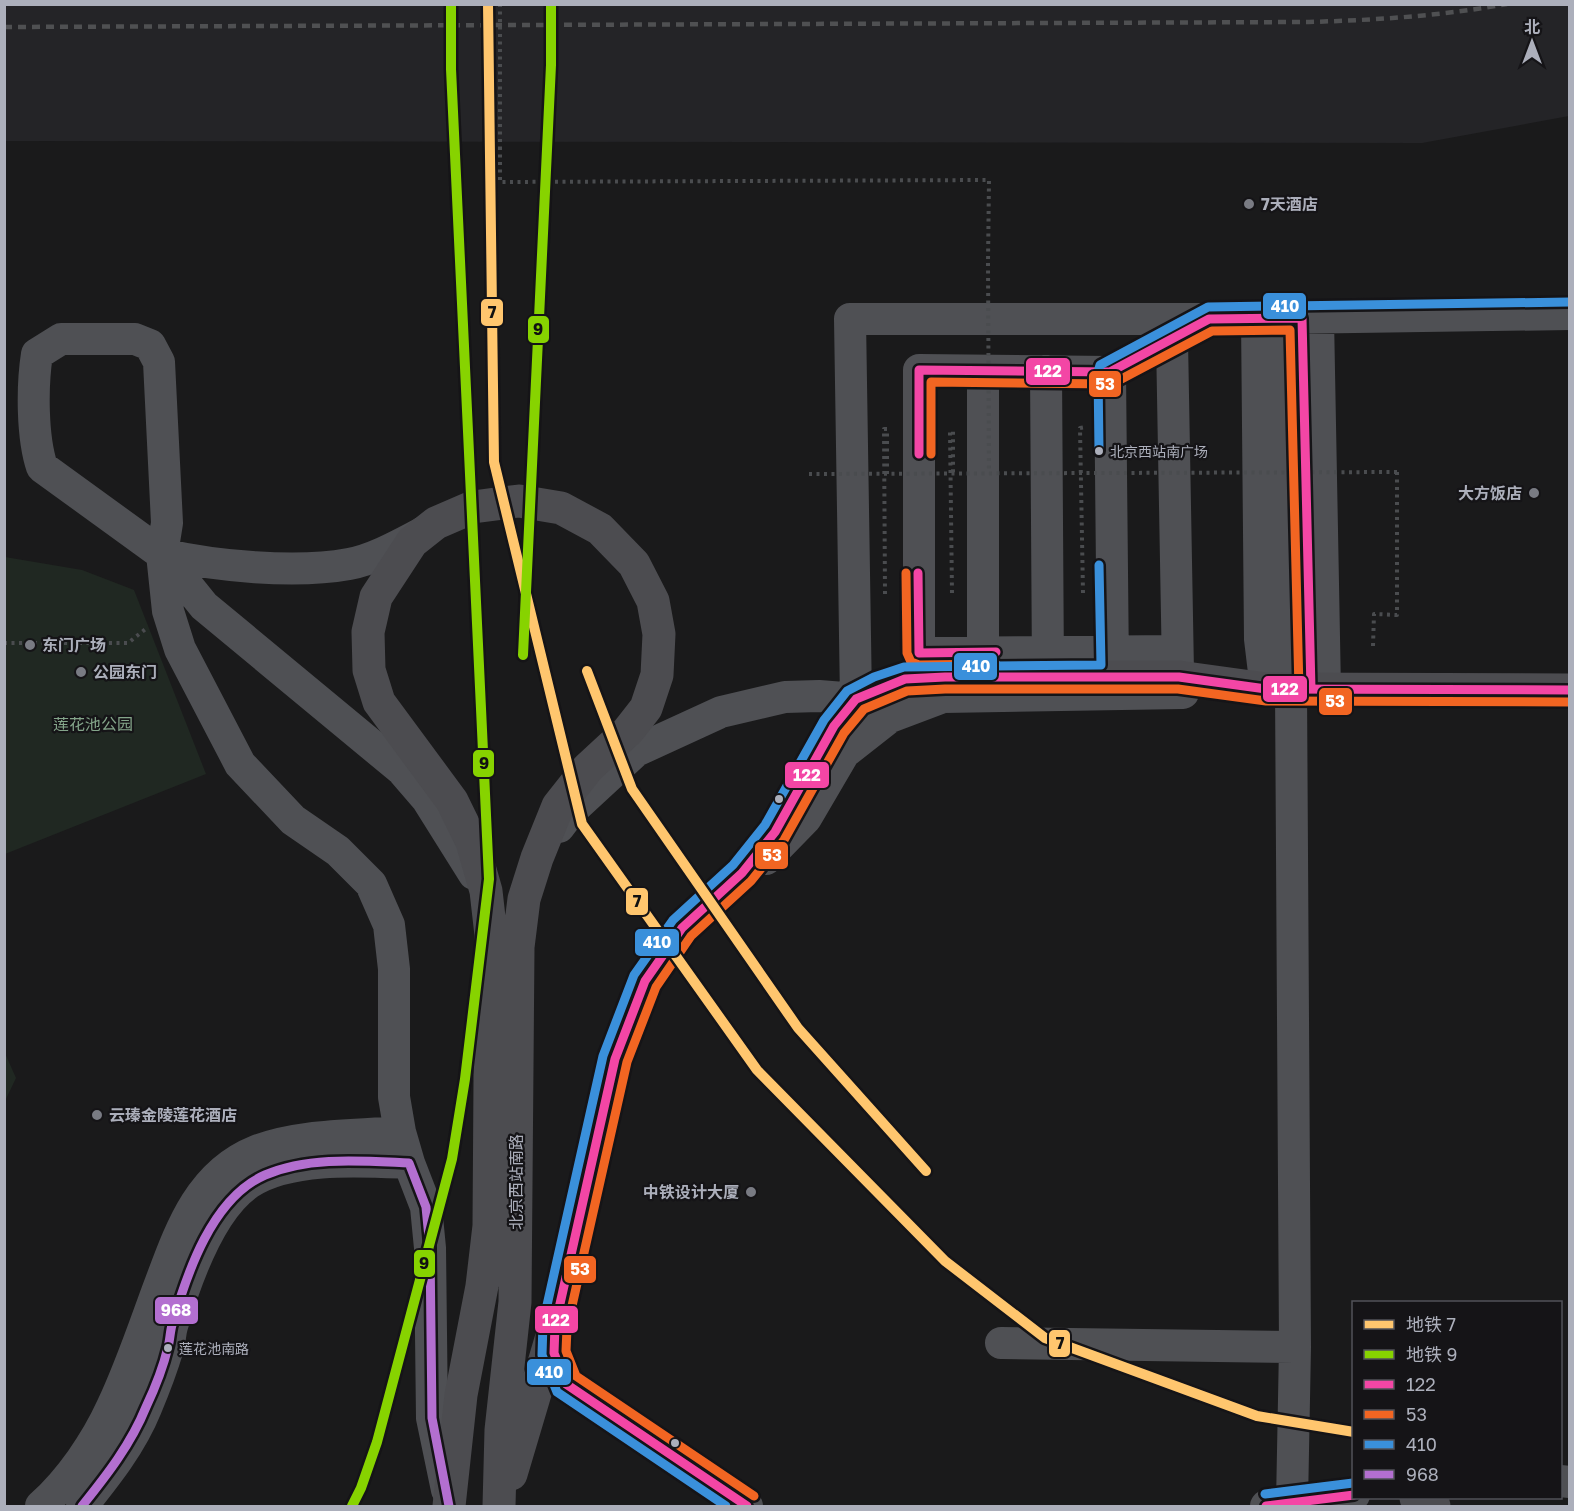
<svg xmlns="http://www.w3.org/2000/svg" width="1574" height="1511" viewBox="0 0 1574 1511" font-family="'Golos Text','Noto Sans SC',sans-serif">
<style>
.built{fill:#242427}
.green{fill:#202822}
.lines{fill:none;stroke-linecap:round;stroke-linejoin:round}
.path{stroke:#4a4c4f;stroke-width:4;stroke-dasharray:3 4.5;stroke-linecap:butt}
.minor{stroke:#4f5054;stroke-width:32}
.major{stroke:#4c4c50;stroke-width:33}
.highway{stroke:#4c4c50;stroke-width:33}
.rail{stroke:#4f5052;stroke-width:4.5;stroke-dasharray:8 6;stroke-linecap:butt}
.path-bridge{stroke:#4a4c4f;stroke-width:4;stroke-dasharray:3 4.5;stroke-linecap:butt}
.bus-1-casing{stroke:#151417;stroke-width:14}
.bus-2-casing{stroke:#151417;stroke-width:14}
.bus-3-casing{stroke:#151417;stroke-width:14}
.bus-4-casing{stroke:#151417;stroke-width:14}
.bus-1{stroke:#f346a5;stroke-width:9}
.bus-2{stroke:#f26522;stroke-width:9}
.bus-3{stroke:#3a90db;stroke-width:9}
.bus-4{stroke:#b36fd0;stroke-width:9}
.metro-1-casing{stroke:#151417;stroke-width:15}
.metro-2-casing{stroke:#151417;stroke-width:15}
.metro-1{stroke:#ffc66e;stroke-width:10}
.metro-2{stroke:#87d300;stroke-width:10}
.poi-dot{fill:#797b83;stroke:#151417;stroke-width:2}
.bus-dot{fill:#acafbb;stroke:#151417;stroke-width:2}
.labels{text-anchor:middle;dominant-baseline:central;stroke-width:4.5;stroke-linejoin:round;paint-order:stroke}
.bus-label{font-size:14px;fill:#acafbb;stroke:#151417;text-anchor:start}
.poi-label{font-size:16px;font-weight:bold;fill:#acafbb;stroke:#151417;text-anchor:start}
.park-label{font-size:16px;fill:#84a58a;stroke:#151417}
.street-label{font-size:16px;fill:#acafbb;stroke:#151417}
.line-badge{stroke:#151417;stroke-width:2}
.badge-label{font-size:16px;text-anchor:middle;font-weight:bold;fill:#fff}
.pale-badge-label{font-size:16px;text-anchor:middle;font-weight:bold;fill:#111}
</style>
<rect width="100%" height="100%" fill="#1a1a1b"/>
<path class="built" d="M5 4 1569 5V116L1422 143 5 141Z"/>
<path class="green" d="M5 557 82 570 134 590 206 774 5 854Z
M4 1051 16 1078 5 1101H4Z"/>
<g class="lines">
<path class="path" d="M500 147V182L989 180 988 263
M952 593 950 432 953 431V473
M1083 593 1080 428 1086 427
M885 594 884 429H887V474
M4 643H128L148 627
M1373 646 1374 614 1397 615V472"/>
<path class="minor" d="M1257 318 1260 639 1266 689
M1284 318 1291 689 1295 1347 1292 1503
M1318 318 1325 690
M1172 340 1178 672
M983 371V652
M1046 371 1048 673
M1110 372 1113 671
M162 554C215 566 295 574 349 564 375 559 401 544 424 532
M1177 651 919 653V370L1110 372 1172 340 1208 319
M559 827 571 811 636 751 721 712 785 697 819 696 856 699 850 319H1209L1570 314
M766 859 806 818 844 753 890 717 943 697 1183 693
M555 1327 554 1353 566 1384 747 1506
M1001 1343 1295 1347
M1560 1481 1570 1482
M447 1490 432 1418 430 1248 426 1207 409 1163 400 1132 394 1097V969L389 925 371 884 338 851 293 820 240 764 180 649 168 611 162 554 167 523 159 362 150 345 135 339H61L37 354C32 386 32 437 42 467L162 554 204 606 402 770 427 799 474 874
M41 1506C70 1480 96 1442 112 1407 130 1369 143 1330 157 1292 178 1237 196 1175 256 1151 300 1134 353 1136 400 1132
M82 1506C106 1476 131 1445 146 1408 154 1389 162 1368 168 1348 170 1341 170 1333 172 1326 185 1282 209 1210 249 1183 290 1156 362 1161 409 1163
M1266 1506 1354 1495"/>
<path class="major" d="M511 1474 555 1326 615 1059 645 981 682 928 742 873 775 832 834 726 856 699 879 688 905 679 945 677H1179L1266 689 1570 690
M449 1506 461 1395 482 1286 489 1226 491 935 486 891 472 842 452 801 379 702 369 670 368 632 376 597 412 542 436 523 473 507 519 501 561 508 600 529 634 564 653 601 659 634 657 675 646 708 628 731 588 768 558 806 537 858 524 899 518 947 515 1302 501 1430 499 1506"/>
<path class="highway" d="M1416 1498 1434 1506"/>
<path class="rail" d="M4 27 1309 22C1376 20 1441 16 1507 4"/>
<path class="path-bridge" d="M500 4V147
M988 263 989 473
M809 474 1397 472"/>
<g class="bus-1-casing">
<path id="bus-1" d="M919 454V370L1110 372 1209 319 1302 318 1311 689
M918 573 919 653 996 652
M747 1506 566 1384 554 1353 555 1326 615 1059 645 981 682 928 742 873 775 832 834 726 856 699 905 679 945 677H1179L1266 689 1570 690
M1266 1506 1354 1495"/>
</g>
<g class="bus-2-casing">
<path id="bus-2" d="M931 454V382L1112 384 1212 331 1290 330 1299 689
M906 573 907 653 911 662 919 665 996 664
M754 1496 576 1376 566 1351 567 1328 627 1062 656 987 691 936 751 881 784 840 844 733 864 709 907 691 945 689H1178L1266 701 1570 702"/>
</g>
<g class="bus-3-casing">
<path id="bus-3" d="M1099 451 1098 372 1100 365 1208 307 1570 302
M1265 1494 1353 1483
M726 1506 557 1392 542 1355 543 1323 603 1056 634 975 673 920 733 865 765 825 824 720 847 691 874 677 904 667 1101 665 1099 565"/>
</g>
<g class="bus-4-casing">
<path id="bus-4" d="M82 1506C107 1475 131 1444 146 1407 155 1388 163 1368 168 1347 170 1340 170 1332 172 1325 187 1273 212 1198 265 1175 309 1156 363 1161 409 1163L426 1207 430 1248 432 1418 449 1506"/>
</g>
<use href="#bus-1" class="bus-1"/>
<use href="#bus-2" class="bus-2"/>
<use href="#bus-3" class="bus-3"/>
<use href="#bus-4" class="bus-4"/>
<g class="metro-1-casing">
<path id="metro-1" d="M488 4 494 462 582 824 757 1070 945 1261 1045 1338 1257 1416 1354 1432
M587 671 632 789 798 1028 926 1171"/>
</g>
<g class="metro-2-casing">
<path id="metro-2" d="M523 655 551 65V4
M352 1506 361 1488 377 1442 452 1159 465 1079 489 879 451 69V4"/>
</g>
<use href="#metro-1" class="metro-1"/>
<use href="#metro-2" class="metro-2"/>
</g>
<g class="poi-dot">
<circle cx="1249" cy="204" r="6"/>
<circle cx="1534" cy="493" r="6"/>
<circle cx="30" cy="645" r="6"/>
<circle cx="81" cy="672" r="6"/>
<circle cx="97" cy="1115" r="6"/>
<circle cx="751" cy="1192" r="6"/>
</g>
<g class="bus-dot">
<circle cx="1099" cy="451" r="5"/>
<circle cx="779" cy="799" r="5"/>
<circle cx="168" cy="1348" r="5"/>
<circle cx="675" cy="1443" r="5"/>
</g>
<g class="labels">
<g class="bus-label">
<text x="1110" y="451">北京西站南广场</text>
<text x="179" y="1348">莲花池南路</text>
</g>
<g class="poi-label">
<text x="1261" y="204">7天酒店</text>
<text x="1522" y="493" text-anchor="end">大方饭店</text>
<text x="42" y="645">东门广场</text>
<text x="93" y="672">公园东门</text>
<text x="109" y="1115">云瑧金陵莲花酒店</text>
<text x="739" y="1192" text-anchor="end">中铁设计大厦</text>
</g>
<g class="park-label">
<text x="93" y="724">莲花池公园</text>
</g>
<g class="street-label">
<text transform="translate(516 1182) rotate(-90)">北京西站南路</text>
</g>
</g>
<g class="line-badge">
<rect x="1262" y="292" width="45" height="28" rx="6" fill="#3a90db"/>
<rect x="480" y="298" width="24" height="29" rx="6" fill="#ffc66e"/>
<rect x="527" y="315" width="23" height="29" rx="6" fill="#87d300"/>
<rect x="1025" y="357" width="46" height="29" rx="6" fill="#f346a5"/>
<rect x="1088" y="370" width="34" height="28" rx="6" fill="#f26522"/>
<rect x="953" y="652" width="45" height="29" rx="6" fill="#3a90db"/>
<rect x="1262" y="675" width="46" height="28" rx="6" fill="#f346a5"/>
<rect x="1318" y="687" width="35" height="29" rx="6" fill="#f26522"/>
<rect x="472" y="749" width="23" height="29" rx="6" fill="#87d300"/>
<rect x="784" y="761" width="46" height="28" rx="6" fill="#f346a5"/>
<rect x="754" y="841" width="35" height="29" rx="6" fill="#f26522"/>
<rect x="625" y="887" width="24" height="29" rx="6" fill="#ffc66e"/>
<rect x="634" y="928" width="46" height="29" rx="6" fill="#3a90db"/>
<rect x="413" y="1249" width="23" height="29" rx="6" fill="#87d300"/>
<rect x="563" y="1255" width="34" height="29" rx="6" fill="#f26522"/>
<rect x="154" y="1296" width="45" height="29" rx="6" fill="#b36fd0"/>
<rect x="534" y="1305" width="45" height="29" rx="6" fill="#f346a5"/>
<rect x="1048" y="1329" width="23" height="29" rx="6" fill="#ffc66e"/>
<rect x="526" y="1358" width="46" height="28" rx="6" fill="#3a90db"/>
</g>
<g class="badge-label">
<text x="1285" y="312">410</text>
<text x="1048" y="377">122</text>
<text x="1105" y="390">53</text>
<text x="976" y="672">410</text>
<text x="1285" y="695">122</text>
<text x="1335" y="707">53</text>
<text x="807" y="781">122</text>
<text x="772" y="861">53</text>
<text x="657" y="948">410</text>
<text x="580" y="1275">53</text>
<text x="176" y="1316">968</text>
<text x="556" y="1326">122</text>
<text x="549" y="1378">410</text>
</g>
<g class="pale-badge-label">
<text x="492" y="318">7</text>
<text x="538" y="335">9</text>
<text x="484" y="769">9</text>
<text x="637" y="907">7</text>
<text x="424" y="1269">9</text>
<text x="1060" y="1349">7</text>
</g>
<rect width="1574" height="1511" fill="none" stroke="#acafbb" stroke-width="12"/>
<rect x="1352" y="1301" width="210" height="198" fill="#151417" stroke="#515259" stroke-width="1.5"/>
<rect x="1364" y="1320" width="30" height="9" fill="#ffc66e" stroke="#515259" stroke-width="1.5"/>
<text x="1406" y="1331" font-size="18" fill="#acafbb">地铁 7</text>
<rect x="1364" y="1350" width="30" height="9" fill="#87d300" stroke="#515259" stroke-width="1.5"/>
<text x="1406" y="1361" font-size="18" fill="#acafbb">地铁 9</text>
<rect x="1364" y="1380" width="30" height="9" fill="#f346a5" stroke="#515259" stroke-width="1.5"/>
<text x="1406" y="1391" font-size="18" fill="#acafbb">122</text>
<rect x="1364" y="1410" width="30" height="9" fill="#f26522" stroke="#515259" stroke-width="1.5"/>
<text x="1406" y="1421" font-size="18" fill="#acafbb">53</text>
<rect x="1364" y="1440" width="30" height="9" fill="#3a90db" stroke="#515259" stroke-width="1.5"/>
<text x="1406" y="1451" font-size="18" fill="#acafbb">410</text>
<rect x="1364" y="1470" width="30" height="9" fill="#b36fd0" stroke="#515259" stroke-width="1.5"/>
<text x="1406" y="1481" font-size="18" fill="#acafbb">968</text>
<g transform="translate(1532 42)" stroke="#151417" stroke-width="4.5" paint-order="stroke">
<path d="M0-4.5L10 22L0 15L-10 22Z" fill="#acafbb"/>
<text y="-9" font-size="16" font-weight="bold" text-anchor="middle" fill="#acafbb">北</text>
</g>
</svg>
